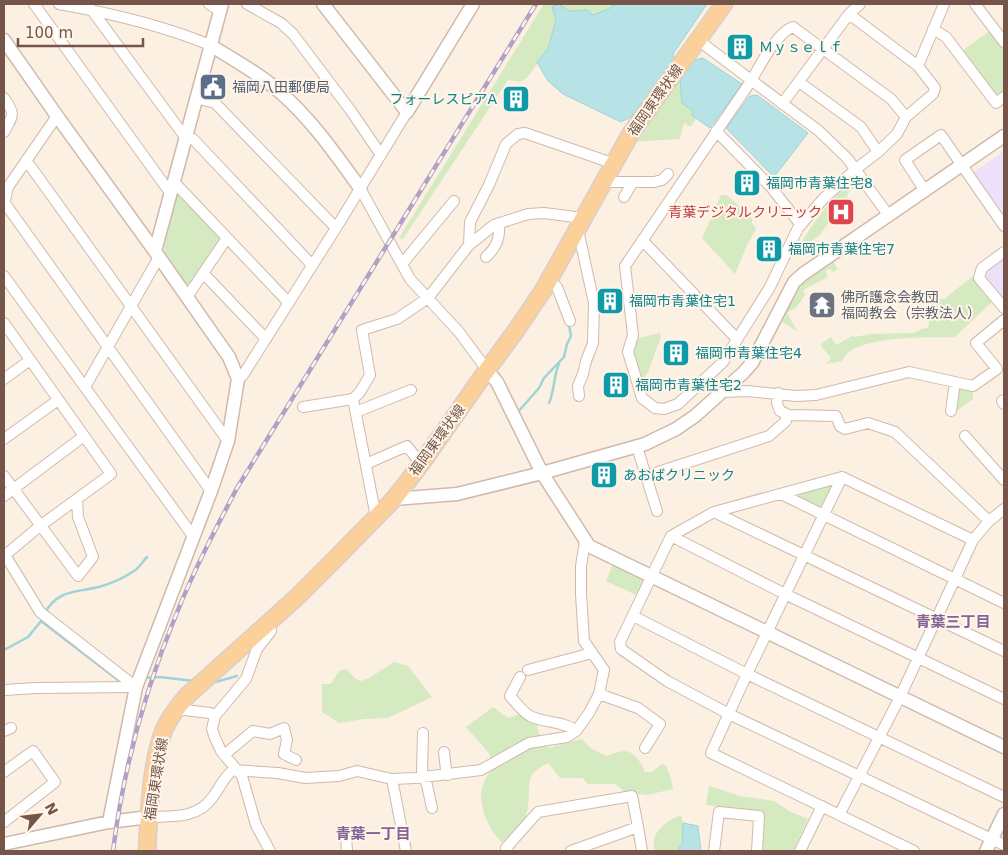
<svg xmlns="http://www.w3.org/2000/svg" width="1008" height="855" viewBox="0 0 1008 855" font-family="'DejaVu Sans','Noto Sans JP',sans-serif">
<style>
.education{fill:#ede0f9}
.green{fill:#d5eac1}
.water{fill:#b7e3e6;stroke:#9dd4d8}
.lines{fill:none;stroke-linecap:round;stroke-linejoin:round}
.stream{stroke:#9dd4d8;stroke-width:2.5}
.minor-casing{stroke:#d0b9ac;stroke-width:12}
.tertiary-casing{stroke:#d0b9ac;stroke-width:15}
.primary-casing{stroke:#d8cfcc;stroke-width:19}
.minor{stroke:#fff;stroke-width:10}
.tertiary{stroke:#fff;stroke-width:12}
.primary{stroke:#fcd09a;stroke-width:16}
.rail-casing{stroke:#b2a1c6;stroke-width:4.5}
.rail{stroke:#fff5e9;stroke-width:2.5;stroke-dasharray:8;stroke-linecap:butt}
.labels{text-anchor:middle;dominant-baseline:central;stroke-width:4;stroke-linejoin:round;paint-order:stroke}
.culture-label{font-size:14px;fill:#0d838f;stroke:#fff5e9;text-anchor:start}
.service-label{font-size:14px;fill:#4e5e75;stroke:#fff5e9;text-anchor:start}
.street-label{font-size:14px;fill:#755549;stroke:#fff5e9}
.health-label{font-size:14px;fill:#be3a42;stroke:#fff5e9;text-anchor:end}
.worship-label{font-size:14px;fill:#5b616d;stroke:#fff5e9;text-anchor:start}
.neighbourhood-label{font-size:15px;font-weight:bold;fill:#826498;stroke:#fff5e9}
</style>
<rect width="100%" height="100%" fill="#fcf0e3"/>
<path class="education" d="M1004 151V221L971 174Z
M1004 255V302L982 277 984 271Z"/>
<path class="green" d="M544 4H616L608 9 593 16 587 10 569 11 559 4 548 49 527 78 520 82 508 80 403 239 399 238Z
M992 29 1004 46V93L996 99 962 51Z
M675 78H681L680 80 694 112 691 115 696 119 690 127 684 123 680 139 630 142Z
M854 178 859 184 849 191 847 197 819 236 797 250C805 234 827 204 840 192 846 186 850 186 854 178Z
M179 191 219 234 220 238 190 283 186 285 165 256 164 249 175 194Z
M721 195H727L752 218V223L756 229 748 243 735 274 702 238Z
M833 261 838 269 833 272 830 269 825 271 828 277 803 290 805 295 797 307 787 313 798 332 779 320 799 286Z
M973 276 994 300 955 337C926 338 873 335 849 352 846 354 844 358 842 361L826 364 831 358 820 345 831 337 836 345 852 336 855 337 870 334 914 333 921 329 928 328 933 299 938 298 944 299Z
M660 333 661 337 648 372 641 382 632 352 634 339Z
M962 386 973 390V399L954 413 959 389Z
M833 485 819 509 793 495Z
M613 564 645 579 638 596 606 581Z
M394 662 408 666 432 697 388 718 364 719 339 723 322 712V684H331L339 671 346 669 355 678 361 681 369 678Z
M493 707 508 718 520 714 536 721 539 733 549 748 582 739 592 749 607 756C629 746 636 752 645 772H652L662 764 666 766 671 778 673 789 647 795 625 792 615 784H587L583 778H560L548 763C543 766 535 770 532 775 529 779 529 786 529 790 529 816 524 831 501 842 482 820 471 788 495 767L488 752 466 727Z
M709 786 740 796 774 801 789 811 808 819 793 851H761L762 812 706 805Z
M681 815C685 827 684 840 677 851H655C649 833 666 821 681 815Z"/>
<path class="water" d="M559 4 569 11 587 10 593 15 608 9 616 4H707L673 54 674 59 631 117 621 122 563 94 548 81 537 62 548 49 556 19 552 7Z
M703 58 742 84 710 128 691 115 694 112 682 103 680 80 695 60Z
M757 95 808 133 774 177 726 128 750 96Z
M683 823 698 826 701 851H677L682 843Z"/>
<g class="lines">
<path class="stream" d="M549 403C555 390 553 377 559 364
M518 412 539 388 544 378 564 357 567 344 571 336 569 325
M45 613C58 588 79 593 102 586 112 583 125 577 134 571 139 568 143 561 147 557
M41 621 118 680H122
M4 650 28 637 42 620
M145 678 160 677 194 681
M212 683 237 676"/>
<g class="minor-casing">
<path id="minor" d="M34 4 171 194
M59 4C110 13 162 25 210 45
M209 4 220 11
M247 4 281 23 293 34 351 111 381 155
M975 4 1004 42
M91 9 185 137 193 139 312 265
M849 14 918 66
M933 29 946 37 996 103 1004 97
M698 40 819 131 847 158 889 216
M799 82 861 127 878 152
M4 98C16 114 13 116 4 132
M196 98 215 103 336 228
M782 104 849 14 860 4
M906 117 891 99 793 27C776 33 760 66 751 81L625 266 633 335 628 352 642 398 655 408 664 409 678 404 723 362 770 287 798 228 824 198 856 169 878 152 897 134 906 117 933 94 935 88 918 66 944 4
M716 131 770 186 801 225
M26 160 228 441
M174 182 289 303
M602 182H654L662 180 668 174
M360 188 410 279 459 332 487 370
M925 191 905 160 941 135 1004 226
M624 197 633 182
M4 202 211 491
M4 204 8 187 57 116
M578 230 594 303 593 343 586 361 583 374 578 386 579 396
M642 240 737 339
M469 245 470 222 489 185 506 144 518 134 525 133 612 163
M1004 252 982 268 979 278 1004 308
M486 257C497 247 500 238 499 223
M402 264 454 201
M203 273 266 339
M4 276 193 536
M549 281 557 287 570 321
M187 297 227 238
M4 323 111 474 40 526 4 556
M4 379 30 360
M238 379 243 375 336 228 407 112
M85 387 159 257
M723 392 748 391 796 396 816 395 909 372 973 386 997 369 976 343 1004 320
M778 393 777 403 780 411 789 415 836 416 840 426 845 429 868 423 895 432 989 521
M1004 400 1002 401 1004 404
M303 407 353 399
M951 411 955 382
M356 412 411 390
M965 436 1004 480
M4 439 58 400
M637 447 646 476 769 436 786 421V414
M366 464 407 446 421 464
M4 476 78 576 93 557 78 517 77 499
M646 476 657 511
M842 477 747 674 711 753 914 851
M781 494 1004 603
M4 496 84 436
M714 512 1004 651
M376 517 353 399 360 392 370 375 362 330 397 319 428 298 469 245 494 225 528 214 544 213 583 218
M671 536 785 594 1004 699
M973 540 842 477 714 512 671 536 620 642 621 649 667 681 729 714 1004 845
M5 555 40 612 136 687
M633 616 747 674 1004 797
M267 625 271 631 257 649 246 679 215 716 212 729 215 738 221 751 242 776 256 825 270 851
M528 670 592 653
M520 677 510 696C516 703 523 712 530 716 544 723 564 721 576 731
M4 690 36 688 136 687
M599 694 638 708 660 724 645 748
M176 709 210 713 215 716
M4 731 11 728
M423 733 422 772 427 785 432 808
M444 752 446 770 448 775
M224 755 253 731 270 734 284 728 287 740 284 754 296 760
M4 772 33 751 55 782 4 822
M392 779 406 851
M839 815 900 697 973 540 989 521 1004 509
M149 817C172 816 197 819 212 798 221 787 221 780 233 770L278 773 305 778 339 776 357 771 392 779 415 778 481 770 529 743 567 737 576 731 589 713 599 694 604 670 584 641 581 594V566L585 541
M346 836 347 851
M508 851 506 848 538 812 632 796 638 827
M571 851 638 827 642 851
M714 851 719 812 759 816 757 851
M800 851 822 806"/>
</g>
<g class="tertiary-casing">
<path id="tertiary" d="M323 4 407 112 473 4
M4 40 57 116 159 257 229 357 238 379 228 441 211 491 136 687 109 822
M210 45C234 60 260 74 281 93 312 120 336 155 360 188
M155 251 222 4
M487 370 497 382 542 473 589 546 1004 747
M394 499 457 494 542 473 645 444 676 429 695 416 743 373 752 363 794 282 803 274 1004 136
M4 844 109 822 149 817
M986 851 1004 814"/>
</g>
<g class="primary-casing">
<path id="primary" d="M147 851C149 815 150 776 160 741 165 723 176 708 188 695L296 598 336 558 394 499 421 464 487 370 515 332 544 289 631 133 724 4"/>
</g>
<use href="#minor" class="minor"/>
<use href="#tertiary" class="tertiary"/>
<use href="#primary" class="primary"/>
<g class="rail-casing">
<path id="rail" d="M113 851C123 771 145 690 176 615 193 572 215 530 237 488L536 4"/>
</g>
<use href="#rail" class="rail"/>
</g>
<defs>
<g id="building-square" transform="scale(1.4375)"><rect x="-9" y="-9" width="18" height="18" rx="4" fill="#0f9aa8" stroke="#fff5e9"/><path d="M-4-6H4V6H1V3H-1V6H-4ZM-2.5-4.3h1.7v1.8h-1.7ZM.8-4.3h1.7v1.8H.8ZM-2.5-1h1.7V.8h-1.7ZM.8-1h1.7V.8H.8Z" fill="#fff"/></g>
<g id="civic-square" transform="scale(1.4375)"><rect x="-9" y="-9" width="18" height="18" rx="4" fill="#5c6f8a" stroke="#fff5e9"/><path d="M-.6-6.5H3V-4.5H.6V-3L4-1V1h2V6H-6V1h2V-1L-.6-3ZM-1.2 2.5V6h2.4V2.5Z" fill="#fff"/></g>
<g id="hospital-square" transform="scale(1.4375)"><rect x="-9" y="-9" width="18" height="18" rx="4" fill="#e0444e" stroke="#fff5e9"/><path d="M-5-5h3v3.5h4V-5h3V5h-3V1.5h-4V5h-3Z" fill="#fff"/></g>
<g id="temple-square" transform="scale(1.4375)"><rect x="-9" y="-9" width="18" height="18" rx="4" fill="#6b7280" stroke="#fff5e9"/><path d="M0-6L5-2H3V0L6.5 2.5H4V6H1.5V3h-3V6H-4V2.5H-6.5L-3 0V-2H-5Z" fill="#fff"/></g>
</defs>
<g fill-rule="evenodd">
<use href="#building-square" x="740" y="47"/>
<use href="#civic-square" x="213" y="87"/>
<use href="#building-square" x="516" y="99"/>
<use href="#building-square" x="747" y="183"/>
<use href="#hospital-square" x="841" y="212"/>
<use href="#building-square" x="769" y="249"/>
<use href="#building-square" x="610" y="301"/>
<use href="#temple-square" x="822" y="305"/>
<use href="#building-square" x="676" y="353"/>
<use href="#building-square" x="616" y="385"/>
<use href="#building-square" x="604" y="475"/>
</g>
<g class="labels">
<g class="culture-label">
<text x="759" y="47">Ｍｙｓｅｌｆ</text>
<text x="497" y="99" text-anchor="end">フォーレスピアA</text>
<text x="766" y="183">福岡市青葉住宅8</text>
<text x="788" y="249">福岡市青葉住宅7</text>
<text x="629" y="301">福岡市青葉住宅1</text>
<text x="695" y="353">福岡市青葉住宅4</text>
<text x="635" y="385">福岡市青葉住宅2</text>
<text x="623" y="475">あおばクリニック</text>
</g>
<g class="service-label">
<text x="232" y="87">福岡八田郵便局</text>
</g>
<g class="street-label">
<text transform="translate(655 100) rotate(-55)">福岡東環状線</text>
<text transform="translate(437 440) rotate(-54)">福岡東環状線</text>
<text transform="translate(156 779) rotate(-81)">福岡東環状線</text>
</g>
<g class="health-label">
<text x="822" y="212">青葉デジタルクリニック</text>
</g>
<g class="worship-label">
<text x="841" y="297">佛所護念会教団<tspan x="841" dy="16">福岡教会（宗教法人）</tspan></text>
</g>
<g class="neighbourhood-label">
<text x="953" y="622">青葉三丁目</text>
<text x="373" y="834">青葉一丁目</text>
</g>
</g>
<rect width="1008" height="855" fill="none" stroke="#755549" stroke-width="10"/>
<g transform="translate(40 815) rotate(62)" stroke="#fff5e9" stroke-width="4" paint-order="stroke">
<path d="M0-4L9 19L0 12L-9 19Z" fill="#755549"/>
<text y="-8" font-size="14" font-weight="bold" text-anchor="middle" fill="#755549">N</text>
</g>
<path d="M18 38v8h125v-8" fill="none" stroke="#755549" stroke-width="2.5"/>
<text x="25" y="38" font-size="15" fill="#755549" stroke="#fff5e9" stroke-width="4" paint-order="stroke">100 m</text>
</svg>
